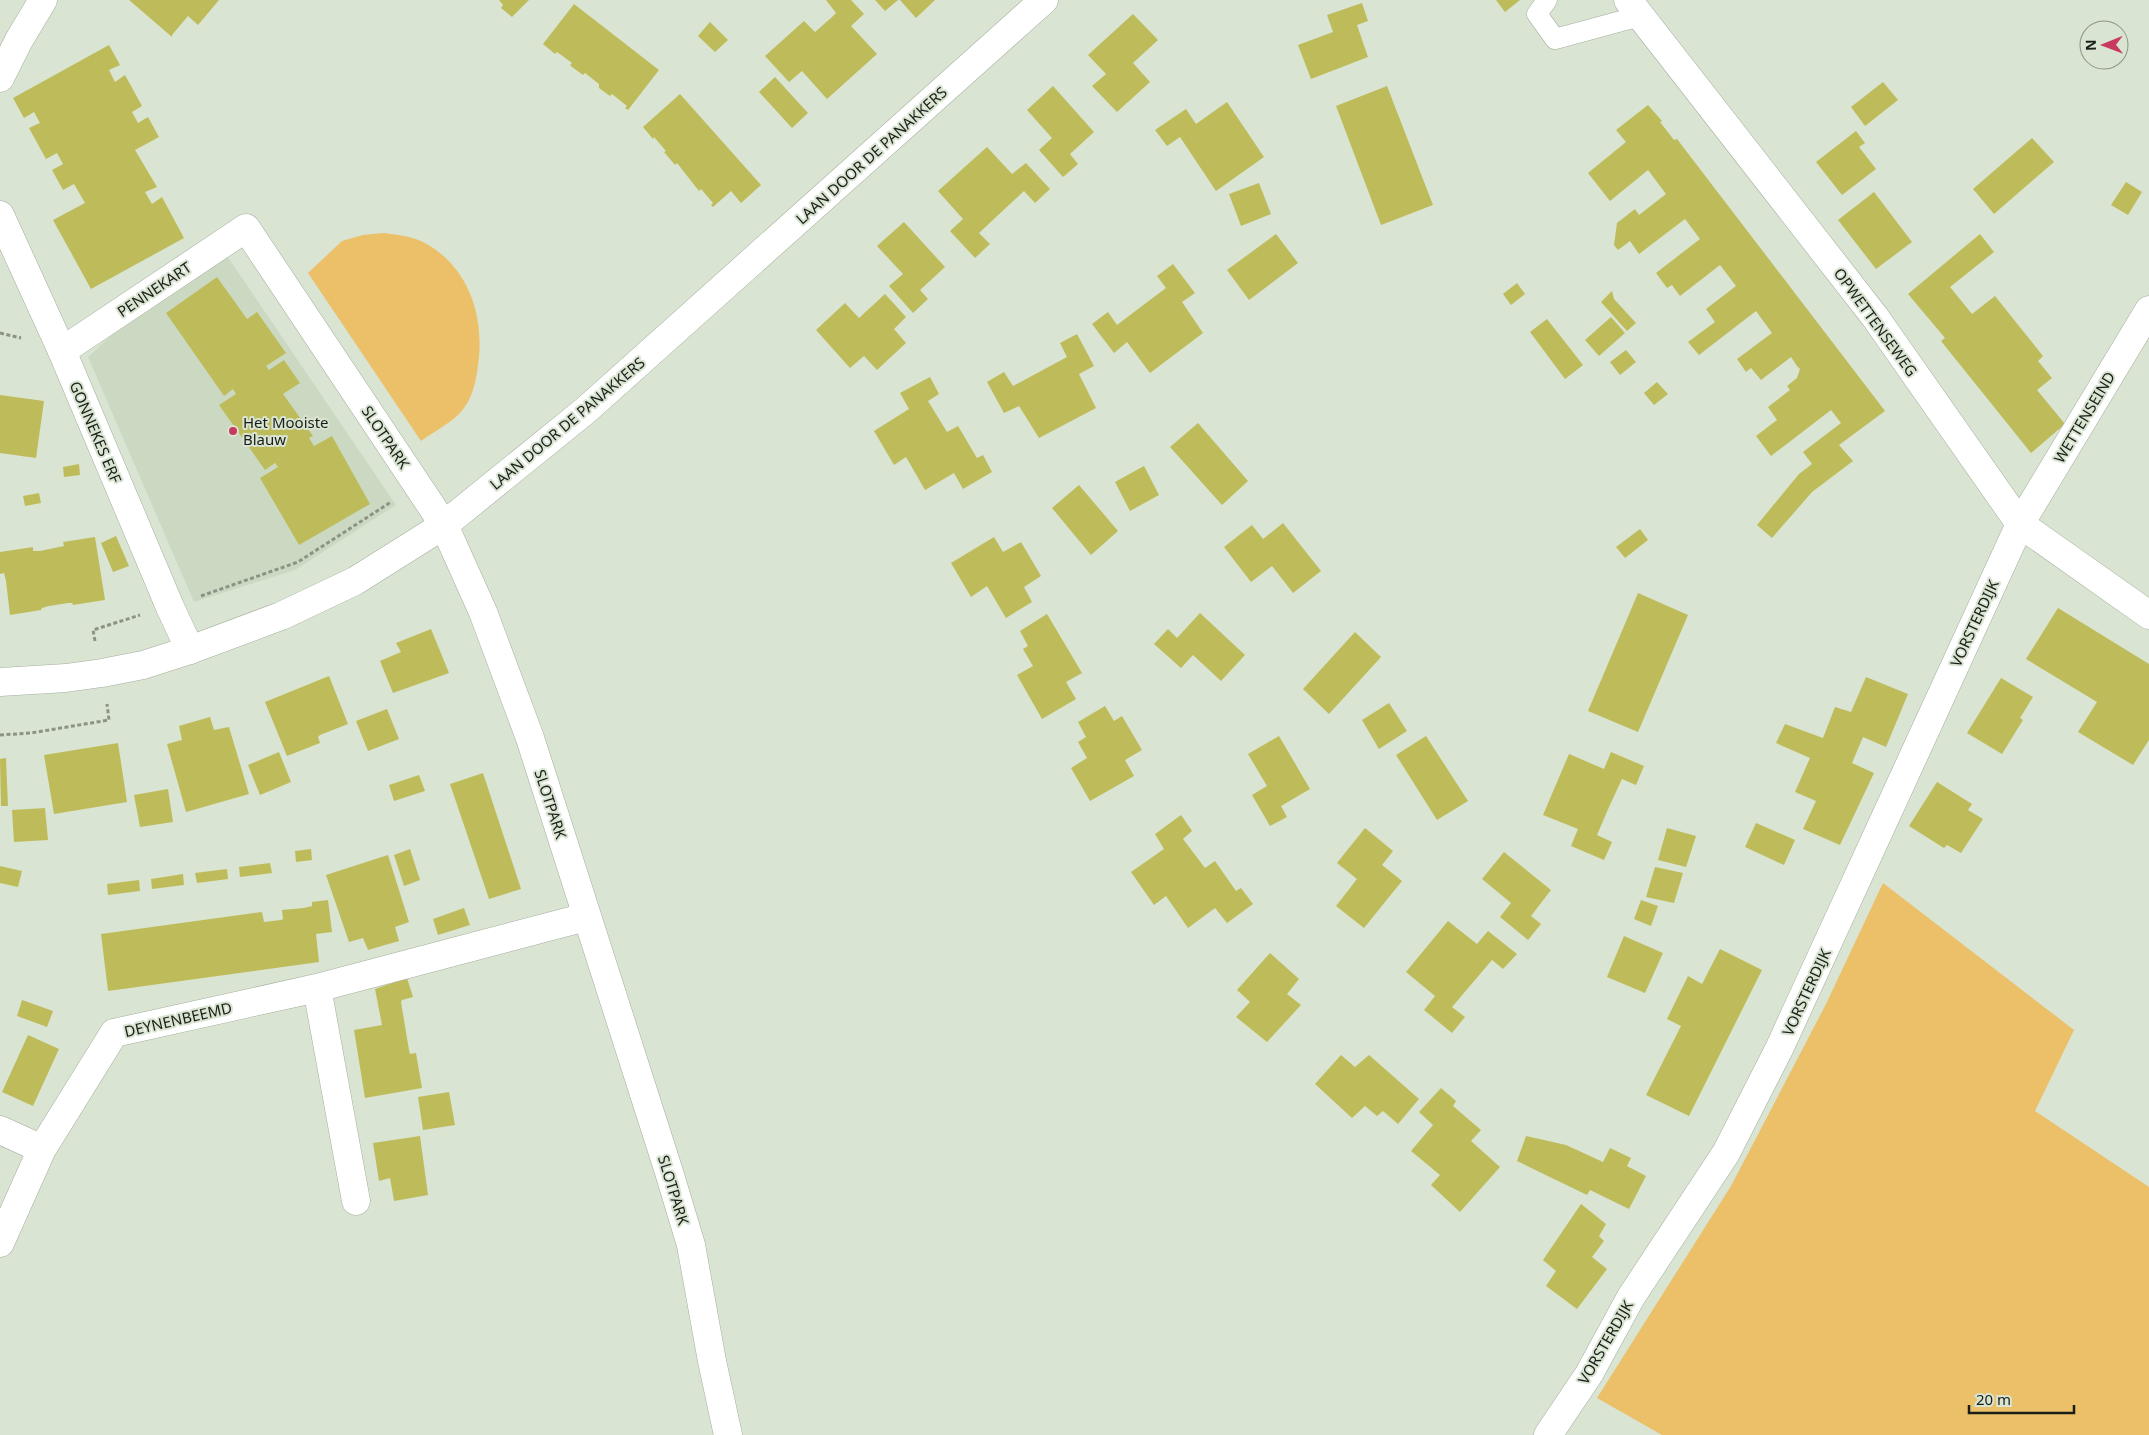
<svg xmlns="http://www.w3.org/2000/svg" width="2149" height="1435" viewBox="0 0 2149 1435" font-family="'Noto Sans',sans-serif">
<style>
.built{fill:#cbd9c2}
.green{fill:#ebc068}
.building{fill:#bebc5a}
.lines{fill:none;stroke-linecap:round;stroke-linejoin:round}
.service-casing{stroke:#a4ae9e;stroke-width:21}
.pedestrian-casing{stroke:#a4ae9e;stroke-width:29}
.minor-casing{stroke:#a4ae9e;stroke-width:29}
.tertiary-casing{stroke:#a4ae9e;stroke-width:29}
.path{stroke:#8b9386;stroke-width:3;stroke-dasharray:4 2.5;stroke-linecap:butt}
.service{stroke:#fff;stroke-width:20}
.pedestrian{stroke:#fff;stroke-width:28}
.minor{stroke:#fff;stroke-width:28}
.tertiary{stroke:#fff;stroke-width:28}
.poi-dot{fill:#c8395f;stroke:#d9e4d2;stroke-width:2}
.labels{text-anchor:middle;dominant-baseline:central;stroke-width:4;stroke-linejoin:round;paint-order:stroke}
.street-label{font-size:15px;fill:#1a1e18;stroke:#d9e4d2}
.poi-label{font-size:15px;fill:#1a1e18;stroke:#d9e4d2;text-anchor:start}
</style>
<rect width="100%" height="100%" fill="#d9e4d2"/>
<path class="built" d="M221 247 396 505 295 570 194 602 88 357 149 300Z"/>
<path class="green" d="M384 233C398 235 412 236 425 243 469 267 485 317 478 365 476 382 472 401 459 414 449 424 433 432 421 441L308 273 342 241 363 235Z
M1883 883 2074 1030 2035 1111 2149 1187V1435H1662L1597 1398 1731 1186 1826 1004Z"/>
<path class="building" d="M129 0H219L198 25 188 16 172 35V37Z
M499 0H529L512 17 501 8 503 5Z
M826 0H851L864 14 851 26 877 54 827 99 802 71 789 82 765 56 804 21 815 32 832 17 836 13Z
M875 0H898L885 11Z
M900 0H935L916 18Z
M1496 0H1520L1505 12Z
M1362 3 1368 21 1357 25 1368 57 1311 79 1298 45 1333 32 1327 15Z
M574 4 659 70 628 110 625 108 627 106 612 94 610 96 599 88V84L585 73 583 75 572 67 570 65 572 63 557 52 555 54 543 44Z
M1133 14 1158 40 1133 63 1150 82 1117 112 1092 86 1106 74 1088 55Z
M710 22 728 40 715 52 698 36Z
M109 45 120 65 109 70 115 82 125 75 142 106 132 112 138 123 148 117 159 137 135 150 157 187 145 192 152 204 162 197 184 238 91 289 53 220 85 203 74 184 63 190 52 170 63 164 57 153 46 159 29 128 40 123 34 112 24 118 13 98Z
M775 77 808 113 792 128 759 92Z
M1883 82 1898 100 1865 126 1851 107Z
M1053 86 1094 132 1070 154 1078 164 1063 177 1039 150 1052 138 1027 110Z
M1387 86 1433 205 1381 225 1336 106Z
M680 94 761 185 741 203 731 191 713 207 711 205 713 203 701 189 699 191 677 163 675 165 664 152 666 151 654 137 653 139 643 127Z
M1227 102 1264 157 1216 191 1180 137 1167 146 1155 130 1186 109 1196 124Z
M1648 105 1662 121 1660 122 1674 140 1677 139 1885 411 1839 445 1853 461 1812 492 1772 538 1757 525 1799 474 1812 464 1803 452 1841 423 1831 410 1771 456 1756 436 1777 420 1768 407 1790 390 1787 386 1797 378 1800 369 1797 366 1791 357 1761 380 1751 368 1746 372 1737 359 1772 333 1756 311 1699 355 1688 342 1715 322 1706 309 1736 286 1720 265 1680 296 1672 285 1667 288 1656 273 1700 239 1685 219 1639 254 1630 241 1618 250 1614 245 1617 223 1635 209 1639 215 1666 194 1648 170 1610 201 1588 173 1626 142 1616 130Z
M1856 131 1865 143 1859 147 1876 169 1842 195 1816 162Z
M2032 138 2054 162 1994 214 1973 189Z
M987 147 1012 174 1026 163 1050 189 1035 203 1024 191 979 233 990 244 975 258 950 231 963 219 938 191Z
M2126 182 2142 192 2128 215 2111 205Z
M1259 183 1271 214 1241 226 1229 194Z
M1874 192 1912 242 1876 269 1838 220Z
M904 222 945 267 920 290 928 299 913 313 889 286 903 274 877 246Z
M1276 234 1298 263 1249 300 1227 270Z
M1980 234 1994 252 1950 287 1972 314 1995 296 2043 356 2038 361 2052 378 2037 390 2065 424 2031 453 1941 341 1945 338 1908 294Z
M1173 264 1195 293 1182 302 1203 333 1150 373 1127 342 1114 353 1092 324 1108 312 1117 325 1142 306 1166 288 1157 276Z
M217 277 247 319 257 312 286 353 266 366 269 370 284 360 300 383 283 394 313 436 309 438 314 446 332 436 370 504 299 545 260 478 278 467 275 463 265 470 219 405 236 394 233 389 224 396 166 313Z
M1517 283 1525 294 1511 305 1503 294Z
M1612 291 1614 299 1636 323 1627 331 1601 302Z
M885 294 906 317 894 329 906 343 877 370 864 356 850 368 816 330 845 303 859 318Z
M1611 317 1625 333 1599 356 1585 340Z
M1547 319 1583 365 1565 379 1530 332Z
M1077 334 1094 366 1079 374 1096 408 1039 438 1019 406 1004 413 987 382 1004 372 1013 386 1067 357 1060 343Z
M1626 350 1636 362 1620 375 1610 362Z
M930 377 939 394 928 401 947 432 958 426 977 458 983 455 992 472 963 489 954 473 925 490 906 457 894 465 874 431 909 409 900 393Z
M1657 382 1668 394 1654 405 1644 393Z
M0 395 44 401 36 458 0 453Z
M1198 423 1248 481 1222 505 1170 447Z
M79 464 80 475 64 477 63 467Z
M1144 466 1159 495 1130 511 1115 482Z
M1079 485 1118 531 1091 555 1052 508Z
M39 493 41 503 25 506 23 496Z
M1283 523 1321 571 1293 593 1272 566 1251 582 1224 547 1252 525 1263 539Z
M1640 529 1648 540 1625 558 1616 547Z
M116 536 129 566 113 572 101 543Z
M95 537 105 600 73 605 72 603H68L49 606 42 608 41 610 10 615 6 581 4 573 0 574V552L33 547V551H40L64 546 63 542Z
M994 537 1003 552 1021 542 1041 576 1024 587 1032 602 1006 618 987 586 971 597 951 563Z
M1638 593 1688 615 1638 732 1588 711Z
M2058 608 2149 664V740L2133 765 2078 732 2097 702 2026 659Z
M1200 613 1245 655 1221 681 1193 655 1181 668 1154 644 1168 629 1177 638Z
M1047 614 1082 673 1066 682 1076 699 1042 719 1017 675 1033 666 1023 649 1028 646 1020 631Z
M431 629 449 673 393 693 380 661 401 652 396 643Z
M1355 632 1381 657 1329 714 1303 689Z
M329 676 348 724 320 735 318 737 320 743 287 756 265 702Z
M1866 677 1908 694 1886 747 1863 737 1852 763 1874 773 1840 845 1803 829 1816 801 1795 792 1810 758 1776 743 1785 724 1823 738 1835 707 1851 712Z
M2001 678 2033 697 2020 718 2023 720 2002 754 1967 733Z
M1389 703 1407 731 1379 749 1362 720Z
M1105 706 1114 721 1122 716 1142 750 1125 760 1134 776 1090 801 1071 768 1087 758 1078 742 1086 737 1078 722Z
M387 709 399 739 368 751 356 721Z
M210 717 214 730 229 727 249 794 186 812 167 744 182 740 179 726Z
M1279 736 1310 789 1281 806 1287 817 1270 826 1252 795 1267 786 1248 754Z
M1426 736 1468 801 1437 820 1396 755Z
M118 743 127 802 54 814 44 755Z
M279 752 291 782 260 795 248 765Z
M1611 752 1644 766 1636 785 1622 779 1609 807 1597 835 1612 842 1604 860 1571 846 1578 829 1543 815 1569 754 1604 769Z
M6 758 8 806H1L0 759Z
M483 773 521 889 489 899 450 784Z
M419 775 425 791 394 801 389 785Z
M1937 782 1972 804 1968 810 1983 819 1961 853 1947 845 1944 848 1909 826Z
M168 789 173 822 140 827 134 795Z
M45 808 48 840 14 842 12 810Z
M1181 815 1192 831 1183 839 1205 868 1215 861 1236 891 1241 888 1253 904 1227 923 1215 908 1188 928 1166 896 1154 905 1131 872 1164 849 1155 834Z
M1756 823 1795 840 1784 865 1745 847Z
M1365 828 1393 851 1382 865 1402 881 1364 928 1336 906 1357 879 1337 863Z
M1667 828 1696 836 1686 867 1658 860Z
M311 849 312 860 296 862 295 851Z
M410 849 420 880 404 886 394 855Z
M1504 852 1551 890 1531 916 1541 924 1528 940 1500 917 1511 903 1482 879Z
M388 855 409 922 395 927 399 941 368 950 363 938 349 942 326 875Z
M270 863 272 873 240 877 239 867Z
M0 866 22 871 18 887 0 883Z
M1655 867 1683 873 1674 903 1646 897Z
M227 869 228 879 197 883 195 873Z
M183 874 184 885 152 889 151 879Z
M139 880 140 891 108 895 107 884Z
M328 900 332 932 316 934 319 962 108 991 101 934 262 912 264 922 281 920 283 919 282 910 304 908 312 906V902Z
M1641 900 1658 906 1651 926 1634 919Z
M464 908 470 925 438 935 433 919Z
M1448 921 1477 944 1488 931 1517 954 1503 969 1492 960 1452 1007 1465 1017 1452 1033 1424 1010 1435 996 1406 972Z
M1624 936 1663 953 1645 993 1607 977Z
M1720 949 1762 970 1689 1116 1646 1095 1681 1026 1667 1019 1688 976 1702 984Z
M1270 953 1299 979 1287 994 1301 1005 1267 1042 1236 1017 1250 1002 1237 990Z
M407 978 413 997 402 1000 401 1002 409 1050 410 1054 416 1053 422 1088 365 1098 354 1030 382 1025 375 989Z
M22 1000 53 1011 47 1027 17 1016Z
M28 1035 59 1049 33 1106 2 1092Z
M1341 1055 1355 1067 1369 1055 1419 1099 1398 1124 1383 1111 1377 1116 1365 1106 1352 1118 1315 1084Z
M1441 1088 1456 1101 1453 1106 1481 1130 1471 1141 1500 1167 1460 1212 1431 1185 1440 1175 1411 1151 1433 1125 1419 1112Z
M449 1092 455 1125 423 1130 418 1097Z
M420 1136 428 1195 394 1201 390 1178 379 1181 373 1143Z
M1526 1136 1566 1145 1603 1162 1610 1148 1631 1158 1627 1166 1646 1176 1629 1209 1590 1190 1587 1195 1517 1161Z
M1581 1204 1606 1224 1599 1236 1604 1241 1592 1257 1607 1269 1577 1309 1546 1286 1556 1271 1543 1260Z"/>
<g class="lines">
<g class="service-casing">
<path id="service" d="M1547 0 1537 14 1555 39 1640 16"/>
</g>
<g class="pedestrian-casing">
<path id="pedestrian" d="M62 351 246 228 444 525"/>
</g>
<g class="minor-casing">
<path id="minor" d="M0 78 19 40 43 0
M0 215 62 351 170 607 190 650
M444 525 483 612 530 738 669 1172 691 1245 712 1361 728 1435
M317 988 356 1201
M0 1130 42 1149
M0 1243 42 1149 114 1033 317 988 586 917
M1548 1435 1589 1374 1631 1297 1726 1153 1779 1049 2020 524 2149 310"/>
</g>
<g class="tertiary-casing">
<path id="tertiary" d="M1628 0 1875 317 2020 524 2149 615
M0 682 66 678 102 673 143 665 190 650 281 616 355 581 444 525 586 410 1044 0"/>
</g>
<path class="path" d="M0 333 21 338
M201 596 298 562 391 502
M95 641 93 630 140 615
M0 735 31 733 109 720 107 704"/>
<use href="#service" class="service"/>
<use href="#pedestrian" class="pedestrian"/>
<use href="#minor" class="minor"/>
<use href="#tertiary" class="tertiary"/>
</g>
<circle class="poi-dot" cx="233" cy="431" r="5"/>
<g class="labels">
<g class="street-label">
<text transform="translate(871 155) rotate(-42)">LAAN DOOR DE PANAKKERS</text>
<text transform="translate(154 289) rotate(-34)">PENNEKART</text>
<text transform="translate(1876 322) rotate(54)">OPWETTENSEWEG</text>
<text transform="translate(2084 417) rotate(-59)">WETTENSEIND</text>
<text transform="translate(567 423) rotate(-40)">LAAN DOOR DE PANAKKERS</text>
<text transform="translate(96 432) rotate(67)">GONNEKES ERF</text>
<text transform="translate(386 437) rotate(56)">SLOTPARK</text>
<text transform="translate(1974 623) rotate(-65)">VORSTERDIJK</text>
<text transform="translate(551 804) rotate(72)">SLOTPARK</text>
<text transform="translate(1806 992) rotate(-65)">VORSTERDIJK</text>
<text transform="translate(178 1019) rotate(-13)">DEYNENBEEMD</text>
<text transform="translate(674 1190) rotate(73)">SLOTPARK</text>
<text transform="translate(1605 1342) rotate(-60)">VORSTERDIJK</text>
</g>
<g class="poi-label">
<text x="243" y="422">Het Mooiste<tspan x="243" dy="17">Blauw</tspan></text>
</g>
</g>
<g transform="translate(2104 45) rotate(269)"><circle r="24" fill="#d9e4d2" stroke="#8d9588"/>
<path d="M0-4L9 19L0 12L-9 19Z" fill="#c8395f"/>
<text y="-8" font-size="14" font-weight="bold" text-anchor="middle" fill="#1a1e18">N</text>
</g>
<path d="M1969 1405v8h105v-8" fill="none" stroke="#1a1e18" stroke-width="2.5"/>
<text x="1976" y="1405" font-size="15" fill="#1a1e18" stroke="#d9e4d2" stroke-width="4" paint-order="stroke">20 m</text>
</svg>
